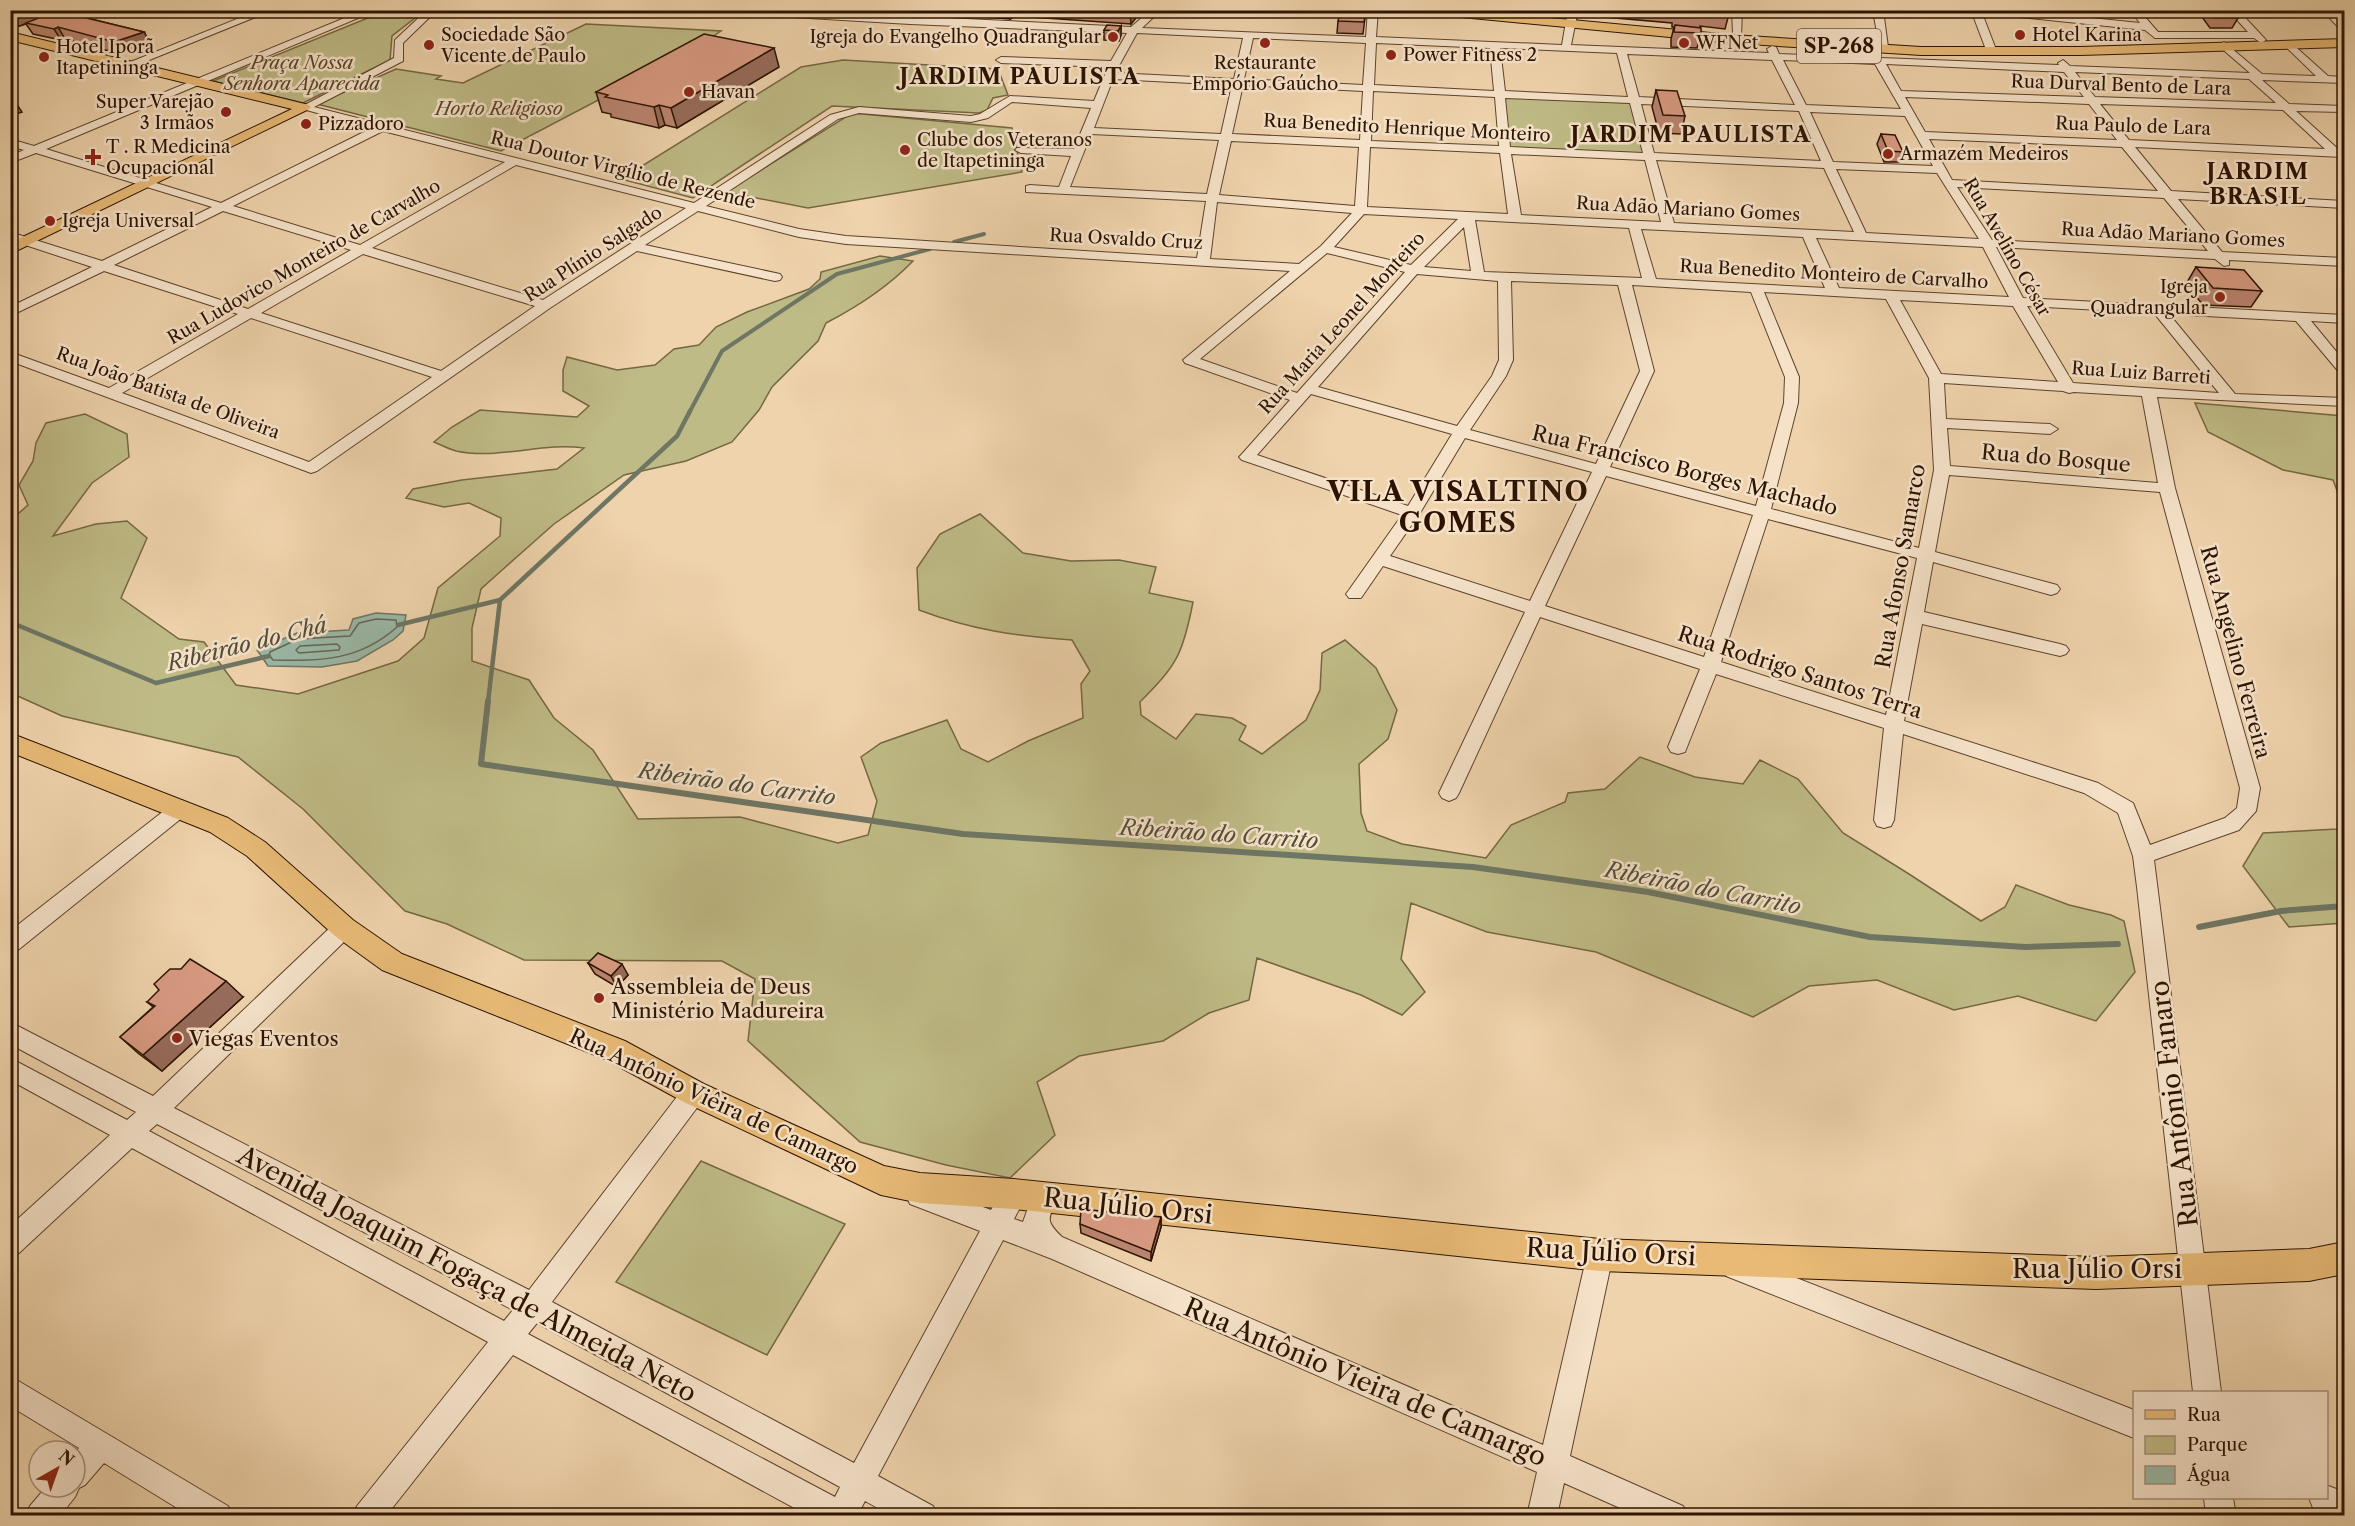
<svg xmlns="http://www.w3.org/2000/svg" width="2355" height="1526" viewBox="0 0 2355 1526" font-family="'Libre Caslon Text',serif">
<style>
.green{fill:#bfbb86;stroke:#766743;stroke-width:1.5}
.water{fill:#9ab8a7;stroke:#6e7664;stroke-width:1.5}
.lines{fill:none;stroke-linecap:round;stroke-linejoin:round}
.shore{stroke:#636654;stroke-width:1.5}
.stream-far2{stroke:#6e7664;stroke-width:4}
.stream-far1{stroke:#6e7664;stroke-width:4.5}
.stream{stroke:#6e7664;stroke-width:6}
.minor-casing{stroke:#5d432b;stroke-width:2}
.major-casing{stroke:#2c1300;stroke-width:2}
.minor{fill:#f5e2c9;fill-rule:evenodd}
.major{fill:#e8ba76;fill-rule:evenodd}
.wall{fill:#bb8571;stroke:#2c1300;stroke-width:1.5}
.shaded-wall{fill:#986c5c;stroke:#2c1300;stroke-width:1.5}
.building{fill:#d99b83;stroke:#2c1300;stroke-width:1.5}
.poi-dot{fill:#8f2418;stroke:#f5e2c9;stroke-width:2}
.labels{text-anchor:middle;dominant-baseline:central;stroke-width:5;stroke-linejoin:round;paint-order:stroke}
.far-poi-label{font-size:18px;fill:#2c1300;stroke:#f5e2c9;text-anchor:start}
.far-park-label{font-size:18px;font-style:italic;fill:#584528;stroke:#f5e2c9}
.far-street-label{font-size:18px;fill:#2c1300;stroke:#f5e2c9}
.shield{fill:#f5e2c9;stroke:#68513c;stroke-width:1.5}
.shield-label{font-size:20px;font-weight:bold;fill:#2c1300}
.street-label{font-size:21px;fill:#2c1300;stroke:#f5e2c9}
.poi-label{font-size:21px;fill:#2c1300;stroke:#f5e2c9;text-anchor:start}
.far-district-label{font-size:22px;font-weight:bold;letter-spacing:1.5px;fill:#2c1300;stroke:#f5e2c9}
.water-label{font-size:22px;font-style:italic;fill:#524d3a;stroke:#f5e2c9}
.near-street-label{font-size:26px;fill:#2c1300;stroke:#f5e2c9}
.district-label{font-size:27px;font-weight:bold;letter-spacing:1.5px;fill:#2c1300;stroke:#f5e2c9}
</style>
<rect width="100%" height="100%" fill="#efd3ac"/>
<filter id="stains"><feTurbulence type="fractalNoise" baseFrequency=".00333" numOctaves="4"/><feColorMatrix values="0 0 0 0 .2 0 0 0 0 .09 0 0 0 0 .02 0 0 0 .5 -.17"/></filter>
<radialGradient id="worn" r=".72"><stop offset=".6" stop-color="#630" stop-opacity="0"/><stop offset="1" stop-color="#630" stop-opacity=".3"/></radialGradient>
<path class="green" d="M385 11H424L392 36 390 60 303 103 213 81Z
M586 24 721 31 688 53 501 151 317 104 396 69 441 76 436 79 463 83Z
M843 60 998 69 1008 95 993 98 987 110 979 113 832 106 693 198 621 179 801 67Z
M1504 96 1631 103 1645 156 1510 149Z
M852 113 1012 128 1022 172 808 208 726 192Z
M880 256 913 261C888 287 857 307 826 323L818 341 772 387 759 410 732 442 686 461 624 475 554 524 501 571 481 589 472 628V661L529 680 554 718 593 750 638 819 740 817 838 843 868 835 877 801 861 757 881 743 947 720 961 749 988 762 1028 741 1083 718 1081 684 1090 671 1072 640C1015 636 972 630 919 610L917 568 940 534 980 514 1023 553 1071 561 1119 560 1156 567 1149 593 1193 602C1183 654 1177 665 1140 702L1141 715 1176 739 1196 714 1232 718 1246 726 1239 740 1262 754 1306 720 1320 690 1322 653 1345 640 1376 668 1397 710 1388 739 1359 764 1361 813 1367 831 1402 844 1486 858 1511 825 1565 802 1568 793 1605 789 1640 757 1695 777 1743 784 1760 760 1798 779 1843 833 1909 874 1981 921 2005 907 2016 885 2069 905 2111 915 2124 921 2135 972 2096 1021 2018 996 1954 1010 1877 980 1809 986 1753 1017 1596 952 1487 932 1411 903 1401 959 1425 992 1402 1015 1361 995 1257 958 1249 1000 1209 1013 1163 1041 1079 1056 1037 1082 1055 1135 1010 1178 946 1165 860 1142 748 1041 755 979 722 961 524 960 447 924 405 911 303 809 238 757 62 716 11 693V520L28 505 19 485 33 461 36 443 46 423 85 414 127 434 129 457 92 483 53 536 96 524 127 521 147 538 121 598 179 639 204 642 236 685 298 694 398 661 424 638 438 588 500 536 501 518 469 503 444 507 406 498 413 489 462 480 557 469 584 448C542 442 499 460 456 451 449 449 441 445 434 442L452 427 480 410 577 417 589 406 563 391V370L567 357 617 370 655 365 674 349 699 345 716 327 747 312 809 289 820 279 821 272Z
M2195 403 2344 416V509L2333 480 2283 470 2208 432Z
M2344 824V923L2289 927 2243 866 2263 833 2337 829Z
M701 1161 845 1224 767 1355 616 1282Z"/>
<path class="water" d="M376 613 406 615 403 631 393 640 357 661 322 667 268 666 257 650 297 633 349 630 353 619Z"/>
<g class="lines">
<path class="shore" d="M376 619 396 620 397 627C359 661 321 661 273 660L269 655 270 652 298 639 350 636 359 623Z
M337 644 340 647 339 650 299 653 296 650 300 646Z"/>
<path class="stream-far2" d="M954 242 984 234
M689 413 722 351 837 274 930 249"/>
<path class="stream-far1" d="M10 622 156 683 269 656
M398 625 500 600 677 436 690 411
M488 702 500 600"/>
<path class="stream" d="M488 701 481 764 963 834 1473 867 1648 892 1870 937 2025 947 2118 944
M2199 927 2281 911 2344 906"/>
<g class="minor-casing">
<path id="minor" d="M259 10H273L132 67 123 65Z
M364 10H377L46 149 221 203 372 128 299 108 394 58 395 40 427 10H437L403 43V61L314 107 694 203 830 115 859 107 971 116 980 114 1010 96 1094 101 1108 67 1001 63 996 60 1001 57 1111 61 1127 33 910 24 726 13 722 10H782L1131 27 1151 10H1161L1142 28 1366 37 1368 10H1378L1376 37 1562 45 1568 10H1578L1571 45 1769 53 1767 49 1772 46 1776 47 1779 54 2059 65 2058 63 2063 60 2070 66 2250 73 2220 47 2219 45 2224 42 2262 74 2316 76 2285 46 2284 44 2289 41 2328 76 2344 77V83L2262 80 2289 104 2344 106V112L2296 111 2338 149 2344 150V156L2342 157 2135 147 2171 191 2344 201V208L2178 199 2222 252 2344 258V266L2229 260V265L2224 266 2215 259 1996 247 2023 298 2344 315V323L2311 321 2344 361V373L2339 372 2296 321 2169 314 2235 394 2344 398V406L2157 397 2175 488 2260 788 2256 811 2239 830 2154 860 2221 1392H2193L2137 887 2133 856 2118 813 2084 793 1903 734 1894 820 1891 826 1884 828 1877 826 1874 820 1884 728 1716 674 1685 752 1678 754 1671 752 1668 747 1700 669 1540 617 1459 793 1456 798 1449 801 1442 798 1439 793 1525 612 1383 566 1361 598H1349L1346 594 1349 590 1402 515 1242 460 1239 457 1242 454 1290 400 1185 363 1183 360 1290 271 846 244 799 237 698 211 645 245 780 274 782 277 780 280 775 281 637 251 550 308 317 471 311 473 10 361V352L109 388 238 314 104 271 10 316V307L92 267 10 240V232L102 261 212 207 36 153 10 163V156L24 150 10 146V139L34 146ZM1137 33 1243 38 1234 79 1115 73ZM1253 38 1366 43 1363 85 1244 79ZM1376 43 1490 48 1494 91 1374 85ZM1500 48 1617 53 1628 97 1505 91ZM1627 54 1772 60 1795 105 1639 97ZM1783 60 1875 64 1901 109 1806 105ZM1886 64 2064 72 2084 97 1901 91ZM2075 72 2249 79 2276 103 2095 97ZM1113 79 1232 85 1221 134 1094 128ZM1243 85 1363 91 1360 140 1232 134ZM1373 91 1495 97 1499 146 1371 141ZM1905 97 2089 104 2117 140 1925 132ZM1505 98 1630 103 1643 153 1510 147ZM1012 102 1091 108 1074 149 1017 148 1015 150 1021 153 1071 156 1059 187 1030 185 1026 186V192L1206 201 1197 258 846 236 799 229 706 206 838 119 859 113 971 122 988 118ZM1641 104 1799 111 1821 161 1654 153ZM2100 104 2283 110 2325 149 2129 140ZM1810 112 1905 116 1933 166 1833 162ZM383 131 505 162 360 245 233 206ZM1091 134 1219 140 1207 194 1070 187ZM1929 139 2122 147 2158 191 1952 180ZM1231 141 1359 147 1355 206 1219 195ZM1370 147 1500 153 1508 214 1367 207ZM1511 154 1645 160 1661 222 1521 215ZM1656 160 1824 168 1854 232 1674 223ZM516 165 686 208 543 300 372 248ZM1836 169 1937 173 1979 239 1866 233ZM1957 187 2164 198 2208 251 1992 240ZM1217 202 1352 213 1321 246 1299 264 1210 259ZM223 211 351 250 248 309 114 265ZM1364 214 1458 219 1411 265 1334 247ZM1475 220 1629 228 1642 278 1484 272ZM1464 227 1471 271 1424 267ZM1641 229 1803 237 1825 288 1656 279ZM1816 238 1983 247 2009 297 1839 288ZM1327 253 1405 272 1297 393 1200 359ZM363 254 535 306 441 371 261 313ZM1417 274 1498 281 1499 360 1492 376 1457 426 1318 387ZM1511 281 1618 285 1640 371 1596 464 1470 430 1506 376 1513 360ZM1632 285 1751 292 1785 377 1784 403 1756 506 1610 467 1654 371ZM1764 292 1886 299 1929 378 1934 470 1919 548 1771 509 1798 403 1799 377ZM1900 300 2013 306 2058 382 1941 374ZM2027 306 2154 313 2219 393 2073 383ZM251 318 432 377 309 462 122 393ZM1944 383 2063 391 2069 393 2074 392 2142 396 2158 483 1950 466 1947 428 2050 434 2058 429 2050 424 1946 419ZM1311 394 1452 434 1408 506 1257 455ZM1465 438 1592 472 1530 601 1390 556 1420 513ZM1949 475 2160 492 2240 788 2237 808 2225 818 2150 845 2133 803 2098 783 1904 721 1922 624 2060 656 2066 654 2069 650 2066 646 2060 644 1924 612 1933 562 2051 595 2057 593 2060 589 2057 585 1935 552ZM1606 476 1753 515 1704 657 1545 606ZM1768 519 1917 558 1886 715 1721 662Z
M1732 10H1742L1741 36 1733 34Z
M1873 10H1883L1888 47 1879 45Z
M1971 10H2011L2140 23 2130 10H2139L2158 32H2248L2228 10H2238L2266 40 2261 43 2254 38H2155L2145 30 1982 13 1995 47 1990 50 1985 47Z
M2322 10H2332L2344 23V31L2341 30Z
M181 800 188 803 191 808 188 813 18 950 10 953V931L174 803Z
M344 919 352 922 355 928 352 934 174 1108 529 1290 686 1085 694 1082 702 1085 706 1093 702 1101 552 1302 854 1463 980 1231 910 1204 906 1195 910 1186 919 1183 991 1210 1005 1185 1014 1182 1023 1185 1027 1194 1014 1219 1023 1222 1035 1188 1044 1185 1053 1188 1057 1197C1049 1220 1044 1219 1062 1237L1543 1445 1587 1255 1591 1246 1600 1242 1609 1246 1613 1255 1570 1456 1683 1506 1688 1516H1638L1564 1483 1557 1516H1527L1537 1472 1052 1259 1003 1240 878 1476 933 1506 938 1516H892L865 1501 857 1516H809L513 1355 386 1516H352L357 1506 488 1342 132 1148 19 1253 10 1257V1226L110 1135 10 1080V1058L127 1120 136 1112 10 1044V1022L153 1096 336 922ZM157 1124 513 1310 504 1321 149 1131ZM537 1323 840 1487 835 1497 528 1334Z
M1735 1254 2134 1410V1438L1726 1276 1722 1267 1726 1258Z
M10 1376 228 1506 233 1516H190L104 1463 85 1485 79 1488 75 1497 60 1516H25L30 1506 46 1487H75V1453L79 1448 10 1406Z
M2326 1485 2344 1492V1516H2330L2313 1508 2309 1498H2326Z
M2204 1498H2233L2236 1516H2206Z"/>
</g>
<g class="major-casing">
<path id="major" d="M71 10H88L48 28 44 29 38 25Z
M1414 10H1464L1732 35 1921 47H2080L2344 39V47L2080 55H1921L1732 43 1419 13Z
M10 32 309 105 311 108 10 254V243L292 109 10 40Z
M10 733 228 818 265 842 353 920 402 954 625 1041 704 1084 884 1166 920 1173 1014 1179 1600 1239 2096 1257 2309 1249 2344 1242V1274L2309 1281 2096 1289 1600 1271 1014 1209 920 1203 881 1195 684 1102 605 1059 382 970 335 936 247 856 210 832 10 752Z"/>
</g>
<use href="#minor" class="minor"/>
<use href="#major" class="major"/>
</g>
<path class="wall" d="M10 10H64L74 13 75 15 144 32 150 43 120 54 65 39 61 40 33 34 26 24 10 29Z
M984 10H1142L1131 24 1016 16 1010 19 985 17Z
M1366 10 1363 34 1337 33 1338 21Z
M1604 10H1730L1725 29 1700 26 1701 33 1697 48 1671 47V39L1674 27H1672V23L1604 17Z
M2197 10H2231L2238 18 2232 28H2210Z
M1121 26V35L1119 41 1104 40V30Z
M779 67 677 128 665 125 659 128 611 117V114L602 112 596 92Z
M1656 90 1685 116 1681 134 1659 133 1652 107Z
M1881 134 1903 152 1899 162H1884L1877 144Z
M2196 267 2262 291 2251 307 2203 305 2186 284Z
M588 963 628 975 617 987 595 974Z
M243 997 162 1071 139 1054 120 1037 153 1007 147 1002Z
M1161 1217V1227L1151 1261 1081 1233 1080 1224Z"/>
<path class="shaded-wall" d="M20 10H59L46 15 47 16 11 29 10 14Z
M1009 10H1015L1016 16 1010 19Z
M1142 10 1131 24 1130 11Z
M1121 26V35L1119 41 1118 31Z
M58 27 65 39 61 40 54 29Z
M144 32 150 43 120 54 114 42Z
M774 48 779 67 677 128 671 108Z
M10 94 22 112 10 116Z
M659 105 665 125 659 128 654 107Z
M622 964 628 975 617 987 611 976Z
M226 981 243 997 162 1071 143 1055Z
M1161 1217V1227L1151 1261V1252Z"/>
<path class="building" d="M10 10H20L10 14Z
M58 10H64L74 13 70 14 144 32 114 42 58 27 54 29 26 23Z
M1341 10H1366L1364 22 1338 21Z
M2209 10H2231L2238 18H2215Z
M1107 25 1121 26 1118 31 1104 30Z
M1675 25 1701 28V33L1674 32Z
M704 34 774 48 671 108 659 105 654 107 605 97 608 95 596 92Z
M1656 90 1677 91 1685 116 1663 115Z
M1881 134 1895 135 1903 152 1888 151Z
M2196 267 2244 270 2262 291 2213 288Z
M598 953 622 964 611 976 588 963Z
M190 959 226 981 143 1055 120 1037 155 1006 147 1002 159 990 154 984 170 969H181Z
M1081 1209 1161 1217 1151 1252 1080 1224Z"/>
<g class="poi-dot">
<circle cx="2020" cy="35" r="6"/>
<circle cx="1113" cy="37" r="6"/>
<circle cx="1265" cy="43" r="6"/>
<circle cx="1684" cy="43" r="6"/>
<circle cx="429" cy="45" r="6"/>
<circle cx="1391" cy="55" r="6"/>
<circle cx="44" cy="57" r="6"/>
<circle cx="689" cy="92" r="6"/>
<circle cx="226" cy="112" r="6"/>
<circle cx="306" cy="124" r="6"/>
<circle cx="905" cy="150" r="6"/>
<circle cx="1888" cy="154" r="6"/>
<path d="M90 148h6v6h6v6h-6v6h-6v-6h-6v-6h6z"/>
<circle cx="50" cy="221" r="6"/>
<circle cx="2220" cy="297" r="6"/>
<circle cx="599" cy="998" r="6"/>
<circle cx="177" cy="1038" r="6"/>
</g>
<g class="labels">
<g class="far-poi-label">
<text x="441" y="35">Sociedade São<tspan x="441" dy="21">Vicente de Paulo</tspan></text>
<text x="2032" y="35">Hotel Karina</text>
<text x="1101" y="37" text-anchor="end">Igreja do Evangelho Quadrangular</text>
<text x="1696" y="43">WFNet</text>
<text x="56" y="47">Hotel Iporã<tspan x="56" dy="21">Itapetininga</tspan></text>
<text x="1403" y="55">Power Fitness 2</text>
<text x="1265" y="63" text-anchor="middle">Restaurante<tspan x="1265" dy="21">Empório Gaúcho</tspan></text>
<text x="701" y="92">Havan</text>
<text x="214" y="102" text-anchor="end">Super Varejão<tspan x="214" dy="21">3 Irmãos</tspan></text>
<text x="318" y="124">Pizzadoro</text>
<text x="917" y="140">Clube dos Veteranos<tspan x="917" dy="21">de Itapetininga</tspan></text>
<text x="106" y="147">T . R Medicina<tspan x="106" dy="21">Ocupacional</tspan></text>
<text x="1900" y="154">Armazém Medeiros</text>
<text x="62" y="221">Igreja Universal</text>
<text x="2208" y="287" text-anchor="end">Igreja<tspan x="2208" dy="21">Quadrangular</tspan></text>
</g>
<g class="far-park-label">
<text x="302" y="63">Praça Nossa<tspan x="302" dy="21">Senhora Aparecida</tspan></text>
<text x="499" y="109">Horto Religioso</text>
</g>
<g class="far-street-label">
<text transform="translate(2121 85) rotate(2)">Rua Durval Bento de Lara</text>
<text transform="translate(2133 126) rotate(2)">Rua Paulo de Lara</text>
<text transform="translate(1407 128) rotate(3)">Rua Benedito Henrique Monteiro</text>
<text transform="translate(623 170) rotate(14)">Rua Doutor Virgílio de Rezende</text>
<text transform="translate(1688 209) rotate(3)">Rua Adão Mariano Gomes</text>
<text transform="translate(2173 235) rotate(3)">Rua Adão Mariano Gomes</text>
<text transform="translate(1126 239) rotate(3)">Rua Osvaldo Cruz</text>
<text transform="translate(2007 247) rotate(60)">Rua Avelino César</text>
<text transform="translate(593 254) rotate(-33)">Rua Plínio Salgado</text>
<text transform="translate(304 262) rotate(-30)">Rua Ludovico Monteiro de Carvalho</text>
<text transform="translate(1834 274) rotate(3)">Rua Benedito Monteiro de Carvalho</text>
<text transform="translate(1342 323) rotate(-48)">Rua Maria Leonel Monteiro</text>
<text transform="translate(2141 373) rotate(4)">Rua Luiz Barreti</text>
<text transform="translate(168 393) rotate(20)">Rua João Batista de Oliveira</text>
</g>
<rect class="shield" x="1797" y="29" width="84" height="34" rx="4.5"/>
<g class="shield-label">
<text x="1839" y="46">SP-268</text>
</g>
<g class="street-label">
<text transform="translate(2056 458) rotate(5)">Rua do Bosque</text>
<text transform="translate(1685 470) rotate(14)">Rua Francisco Borges Machado</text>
<text transform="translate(1900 566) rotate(-80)">Rua Afonso Samarco</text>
<text transform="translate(2236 652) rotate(75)">Rua Angelino Ferreira</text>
<text transform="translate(1800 672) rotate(18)">Rua Rodrigo Santos Terra</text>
<text transform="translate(714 1101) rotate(25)">Rua Antônio Viêira de Camargo</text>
</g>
<g class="poi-label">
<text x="611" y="986">Assembleia de Deus<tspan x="611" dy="24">Ministério Madureira</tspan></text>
<text x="189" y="1038">Viegas Eventos</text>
</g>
<g class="far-district-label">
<text x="1020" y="76">JARDIM PAULISTA</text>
<text x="1691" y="134">JARDIM PAULISTA</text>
<text x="2258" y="171">JARDIM<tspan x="2258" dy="25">BRASIL</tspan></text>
</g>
<g class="water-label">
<text transform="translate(247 644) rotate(-14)">Ribeirão do Chá</text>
<text transform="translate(737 784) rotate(8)">Ribeirão do Carrito</text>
<text transform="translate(1219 834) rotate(4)">Ribeirão do Carrito</text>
<text transform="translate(1703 888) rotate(11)">Ribeirão do Carrito</text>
</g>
<g class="near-street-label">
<text transform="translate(2174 1104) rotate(-97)">Rua Antônio Fanaro</text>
<text transform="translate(1128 1206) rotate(6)">Rua Júlio Orsi</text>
<text transform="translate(1611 1252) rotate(3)">Rua Júlio Orsi</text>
<text x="2097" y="1269">Rua Júlio Orsi</text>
<text transform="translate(467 1274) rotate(28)">Avenida Joaquim Fogaça de Almeida Neto</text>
<text transform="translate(1365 1382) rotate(23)">Rua Antônio Vieira de Camargo</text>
</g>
<g class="district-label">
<text x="1458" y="491">VILA VISALTINO<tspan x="1458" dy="31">GOMES</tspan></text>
</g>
</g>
<rect width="2355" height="1526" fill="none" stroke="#efd3ac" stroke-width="36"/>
<rect x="12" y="12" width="2331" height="1502" fill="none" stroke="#2c1300" stroke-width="3"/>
<rect x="18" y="18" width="2319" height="1490" fill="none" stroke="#2c1300" stroke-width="1.5"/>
<rect x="2133" y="1391" width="195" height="108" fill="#f5e2c9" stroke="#a58f79" stroke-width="1.5"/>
<rect x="2145" y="1410" width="30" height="9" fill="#e8ba76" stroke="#a58f79" stroke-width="1.5"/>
<text x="2187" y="1421" font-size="18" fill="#2c1300">Rua</text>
<rect x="2145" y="1436" width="30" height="18" fill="#bfbb86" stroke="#a58f79" stroke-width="1.5"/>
<text x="2187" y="1451" font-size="18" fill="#2c1300">Parque</text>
<rect x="2145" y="1466" width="30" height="18" fill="#9ab8a7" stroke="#a58f79" stroke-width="1.5"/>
<text x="2187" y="1481" font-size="18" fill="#2c1300">Água</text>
<g transform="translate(57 1469) rotate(40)"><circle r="28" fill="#f5e2c9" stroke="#a58f79" stroke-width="1.5"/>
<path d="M0-4.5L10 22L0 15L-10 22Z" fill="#8f2418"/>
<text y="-9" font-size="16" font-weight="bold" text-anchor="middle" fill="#2c1300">N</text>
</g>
<rect width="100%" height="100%" filter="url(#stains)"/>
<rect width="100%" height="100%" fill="url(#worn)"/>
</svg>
